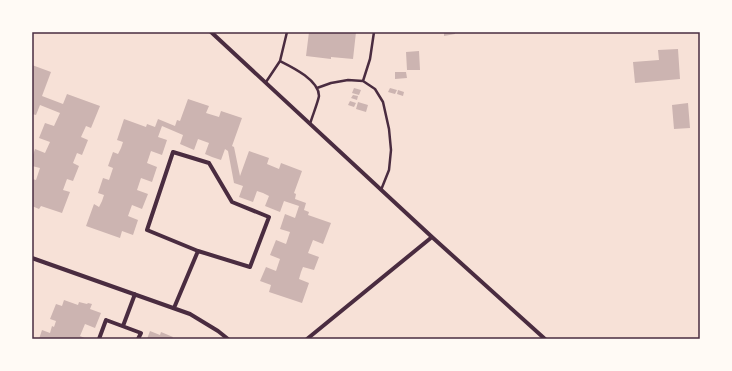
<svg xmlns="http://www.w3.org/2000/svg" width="732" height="371" viewBox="0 0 732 371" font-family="'Roboto Condensed',sans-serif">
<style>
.building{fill:#ccb4b1}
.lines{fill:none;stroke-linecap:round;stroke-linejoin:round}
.service{stroke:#4a2c40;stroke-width:2.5}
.minor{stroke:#4a2c40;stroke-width:4}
.neatline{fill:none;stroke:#4a2c40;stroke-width:1.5}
</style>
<rect width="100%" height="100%" fill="#f7e1d7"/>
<path class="building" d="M309 32H356L353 59 331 57V59L306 56Z
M444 32H455V34L444 36Z
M678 49 680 79 635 83 633 62 659 60 658 50Z
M419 51 420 70H407L406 52Z
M32 65 51 72 42 96 63 104 67 94 100 106 91 128 86 126 81 137 88 140 82 155 77 153 73 163 79 166 73 181 67 179 63 190 70 192 62 213 41 206 39 209 32 206V179L36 180 40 168 32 166V158L35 149 45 153 50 142 39 138 45 123 54 126 60 113 40 105 36 115 32 114Z
M395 72H406L407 78 395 79Z
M354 88 361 90 359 95 352 93Z
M390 88 397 90 395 94 388 92Z
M398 90 404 92 403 96 397 94Z
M353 95 358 96 357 100 351 98Z
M188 99 209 106 206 113 219 117 221 111 242 118 232 146 234 147 240 176 249 151 269 158 267 164 279 169 281 163 302 171 294 193 296 194 295 199 306 203 304 210 309 212 308 215 331 223 323 244 313 240 308 253 319 257 314 270 303 267 301 272 299 279 309 283 302 303 269 292 271 285 260 281 266 267 276 271 280 259 270 255 276 240 286 244 290 232 280 229 285 214 295 218 299 206 284 201 280 212 265 206 269 196 263 193 257 191 253 202 239 197 243 186 234 183 228 151 225 149 221 160 212 157 205 154 209 143 198 139 194 150 180 144 183 135 162 126 158 137 167 140 162 155 151 151 147 163 157 167 152 182 141 178 137 190 148 194 142 209 132 205 128 216 138 220 133 235 122 231 120 238 86 226 94 204 99 207 102 201 104 195 98 193 103 178 109 180 113 168 108 166 113 152 118 154 121 148 123 142 117 140 124 119 146 127 147 124 155 127 158 119 175 126 177 120 180 121Z
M350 101 356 103 354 107 348 105Z
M358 102 368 105 366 112 356 109Z
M688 103 690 128 674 129 672 105Z
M64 300 78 305 79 302 87 304 88 303 92 304 90 309 101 313 95 328 85 324 80 336 87 339H39L42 330 50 333 52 326 54 327 56 321 50 319 56 304 62 306Z
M150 331 160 335 161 332 173 337 172 339H147Z"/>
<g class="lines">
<path class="service" d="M280 61C292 67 319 80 319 96 318 102 312 117 310 124
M363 81 370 59 374 32
M266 82 280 61 287 32
M317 88 331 83 348 80 363 81 375 89 383 102 389 129 391 150 389 170 381 190"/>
<path class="minor" d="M211 32 432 237 545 339
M32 258 190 314 218 331 228 339
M174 308 198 251 250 267 269 217 232 202 209 163 173 152 147 230 198 251
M123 326 135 294
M99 339 106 320 141 333 138 339
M307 339 432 237"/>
</g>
<rect width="732" height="371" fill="none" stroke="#fffaf5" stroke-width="66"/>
<rect x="33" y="33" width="666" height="305" class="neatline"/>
</svg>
